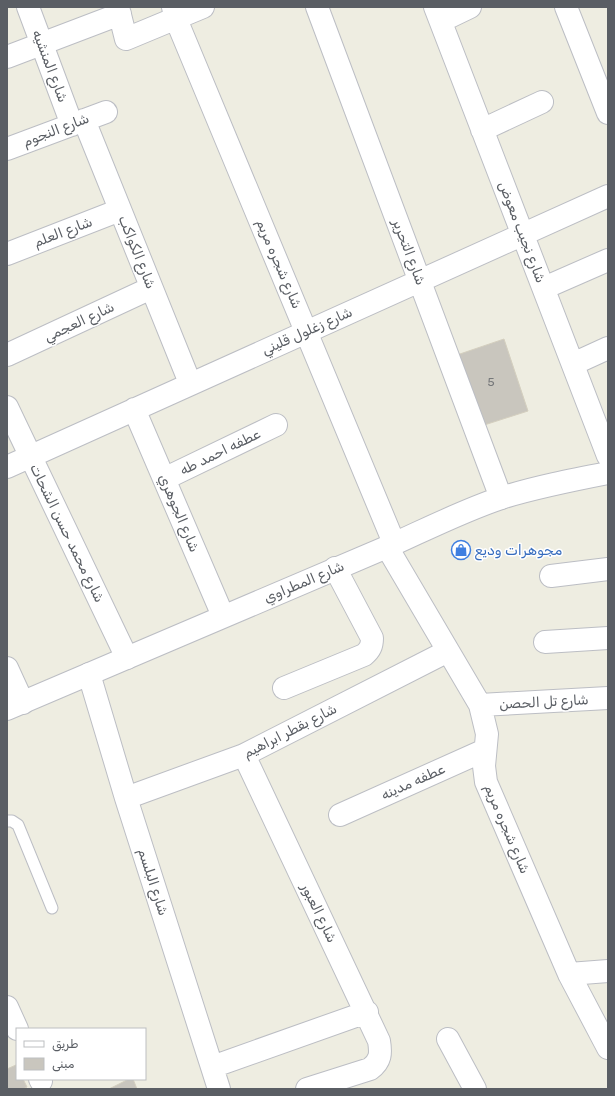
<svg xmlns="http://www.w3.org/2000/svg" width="615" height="1096" viewBox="0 0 615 1096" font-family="Rubik,'Noto Sans Arabic',sans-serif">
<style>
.building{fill:#c9c6be;stroke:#d4cfbf}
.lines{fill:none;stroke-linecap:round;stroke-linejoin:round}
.service-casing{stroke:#bcbec4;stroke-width:13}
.minor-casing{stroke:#bcbec4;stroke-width:24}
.tertiary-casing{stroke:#bcbec4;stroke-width:24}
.service{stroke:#fff;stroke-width:11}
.minor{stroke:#fff;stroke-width:22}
.tertiary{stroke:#fff;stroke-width:22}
.labels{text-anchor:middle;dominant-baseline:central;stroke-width:3;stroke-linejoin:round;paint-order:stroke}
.number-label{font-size:12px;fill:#76787a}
.street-label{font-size:14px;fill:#5a5e64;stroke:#fff}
.shop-label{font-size:14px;fill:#366cbe;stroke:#fff;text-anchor:start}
</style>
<rect width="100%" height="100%" fill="#eeede1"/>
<path class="building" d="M504 339 528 411 478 427 454 356Z
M16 1065 17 1079H23L27 1087 23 1089H7V1069Z
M129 1079H133L137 1089H109Z"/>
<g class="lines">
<g class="service-casing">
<path id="service" d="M7 821H12L18 825 52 908"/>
</g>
<g class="minor-casing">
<path id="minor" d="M28 7 72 125
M118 7 126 39 203 7
M173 7 176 19 394 543
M317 7 501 498
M435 7 608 456
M566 7 608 113
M441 21 470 7
M7 57 120 14
M84 120 190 383
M482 130 542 102
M7 149 106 112
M7 254 120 210
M544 288 608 260
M7 355 151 288
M573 364 608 348
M7 407 127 658
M134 409 223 616
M7 467 608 196
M164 479 276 425
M387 547 480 705 487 734 484 766 486 782 569 974 608 1048
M551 576 608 569
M545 642 608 638
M7 668 23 703
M89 674 126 798 219 1089
M284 688 364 655C370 650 372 646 372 638L335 568
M480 705 608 698
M244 755 379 1041C381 1053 381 1061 370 1069L307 1089
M126 798 244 755 448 651
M340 815 485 750
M569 974 608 971
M7 1007 17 1029
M448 1039 475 1089
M212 1067 367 1012
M40 1079 41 1081"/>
</g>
<g class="tertiary-casing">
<path id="tertiary" d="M7 709 387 547C425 530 462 511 501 498 536 487 572 480 608 473"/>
</g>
<use href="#service" class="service"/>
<use href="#minor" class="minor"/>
<use href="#tertiary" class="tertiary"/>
</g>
<defs>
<g id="shop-ring" transform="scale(1)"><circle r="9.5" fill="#fff" stroke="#3f7fe0" stroke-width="1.5"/><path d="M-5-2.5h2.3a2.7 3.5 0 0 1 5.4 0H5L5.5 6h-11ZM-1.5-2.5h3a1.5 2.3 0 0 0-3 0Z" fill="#3f7fe0"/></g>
</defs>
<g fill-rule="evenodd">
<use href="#shop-ring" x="461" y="550"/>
</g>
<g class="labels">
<g class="number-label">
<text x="491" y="382">5</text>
</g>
<g class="street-label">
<text transform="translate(50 66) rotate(69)">شارع المنشيه</text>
<text transform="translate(56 130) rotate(-21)">شارع النجوم</text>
<text transform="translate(63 232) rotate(-21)">شارع العلم</text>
<text transform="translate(522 232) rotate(69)">شارع نجيب معوض</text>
<text transform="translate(137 252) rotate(68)">شارع الكواكب</text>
<text transform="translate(409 252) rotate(69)">شارع التحرير</text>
<text transform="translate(279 264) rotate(67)">شارع شجره مريم</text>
<text transform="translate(79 322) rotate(-25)">شارع العجمي</text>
<text transform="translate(307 331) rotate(-24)">شارع زغلول قليني</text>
<text transform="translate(220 452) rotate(-26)">عطفه احمد طه</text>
<text transform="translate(179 513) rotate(67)">شارع الجوهري</text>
<text transform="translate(67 533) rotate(64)">شارع محمد حسن الشحات</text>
<text transform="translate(304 582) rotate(-23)">شارع المطراوي</text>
<text transform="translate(544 702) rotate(-3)">شارع تل الحصن</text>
<text transform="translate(290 731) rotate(-27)">شارع بقطر ابراهيم</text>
<text transform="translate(413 782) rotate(-24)">عطفه مدينه</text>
<text transform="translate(507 829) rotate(67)">شارع شجره مريم</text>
<text transform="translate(153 882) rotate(72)">شارع البلسم</text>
<text transform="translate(319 913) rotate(64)">شارع العبور</text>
</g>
<g class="shop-label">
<text x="475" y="550">مجوهرات وديع</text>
</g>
</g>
<rect width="615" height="1096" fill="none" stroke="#5a5e64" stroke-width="16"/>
<rect x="16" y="1028" width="130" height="52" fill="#ffffff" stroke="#bdbfc1"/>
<rect x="24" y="1041" width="20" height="6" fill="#ffffff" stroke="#bdbfc1"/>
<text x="52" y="1048" font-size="12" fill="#5a5e64">طريق</text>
<rect x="24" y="1058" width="20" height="12" fill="#c9c6be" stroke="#bdbfc1"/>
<text x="52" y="1068" font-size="12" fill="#5a5e64">مبنى</text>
</svg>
